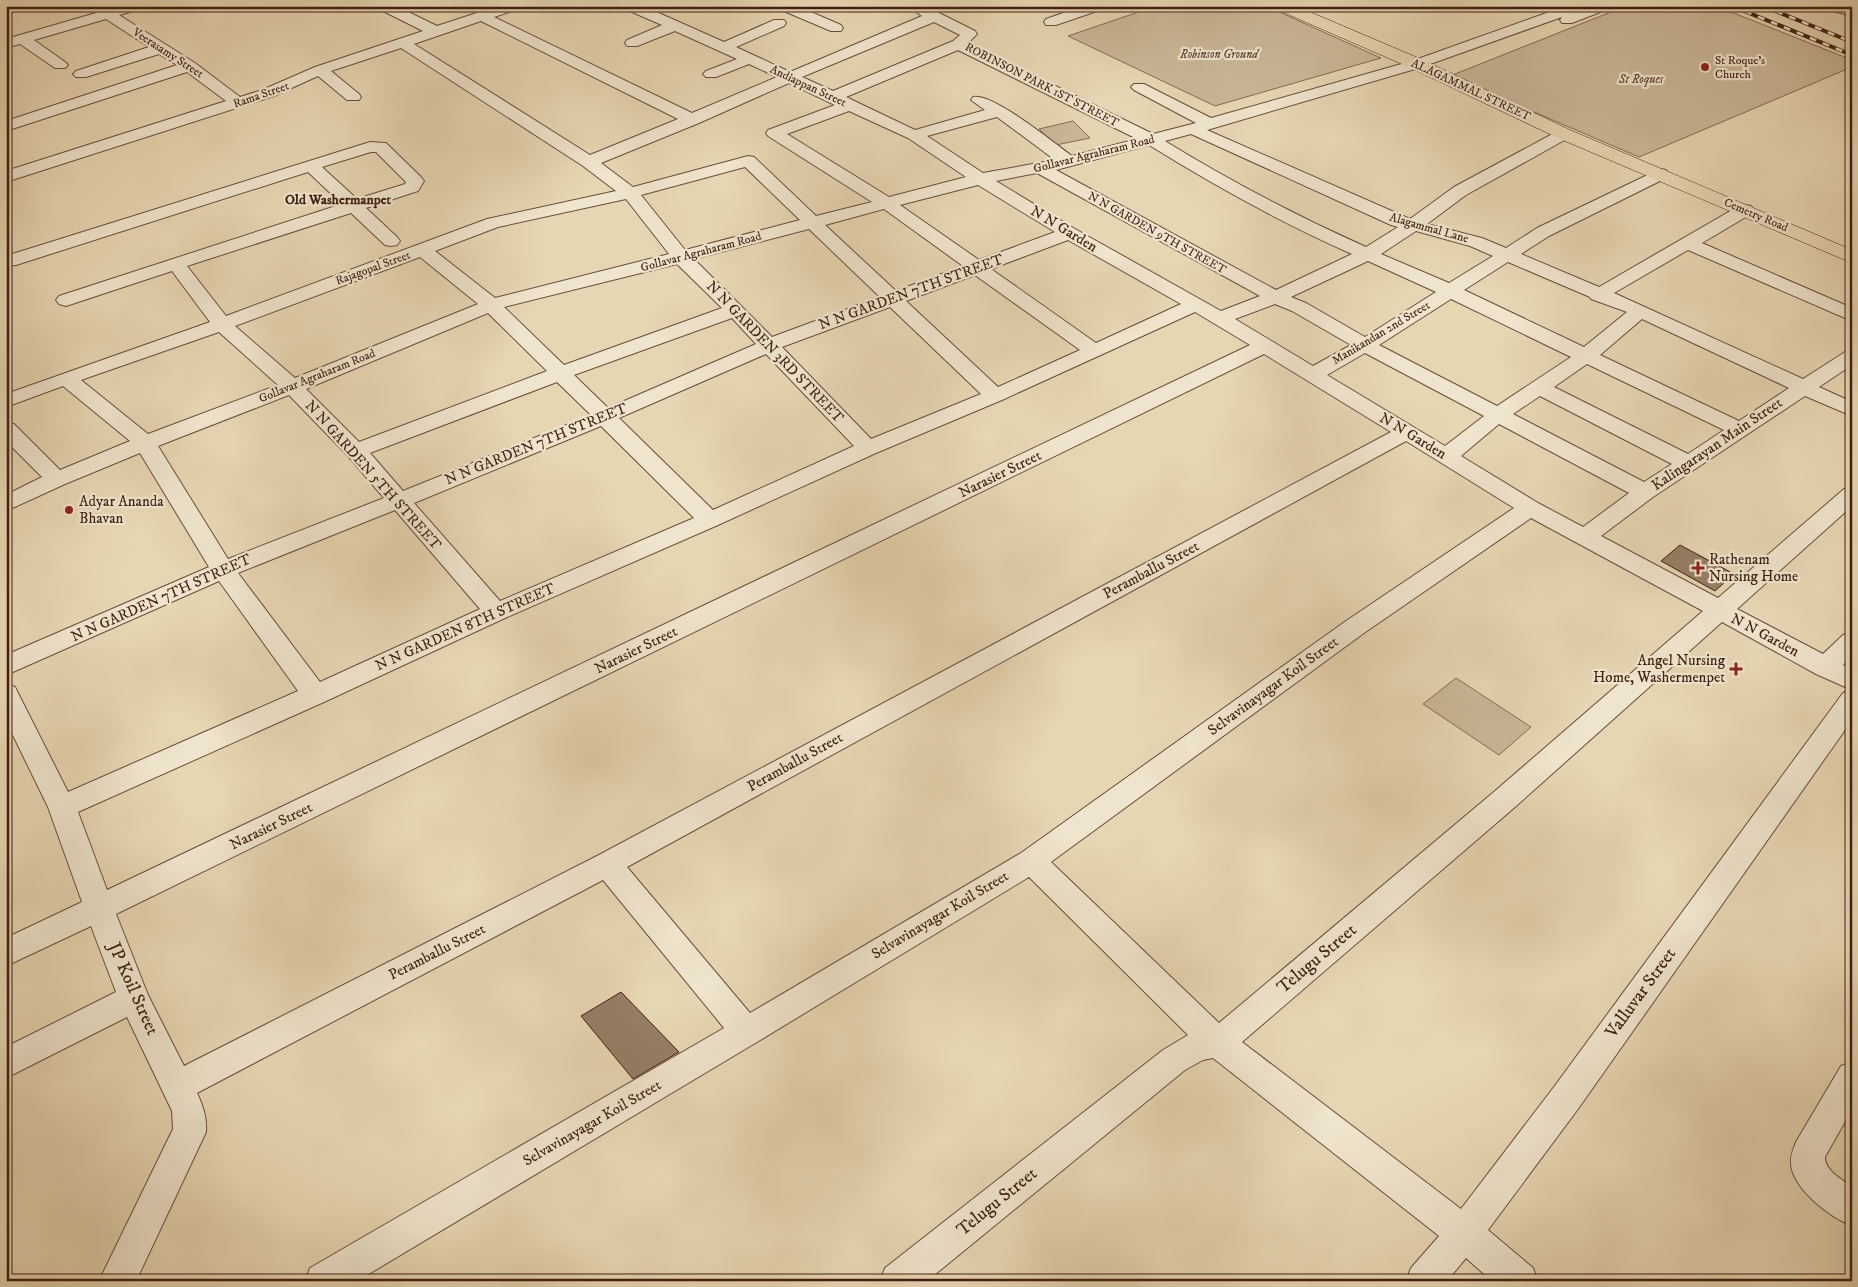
<svg xmlns="http://www.w3.org/2000/svg" width="1858" height="1287" viewBox="0 0 1858 1287" font-family="'IM FELL DW Pica',serif">
<style>
.green{fill:#cab797;stroke:#846b55}
.building{fill:#967e66;stroke:#3f1f13}
.lines{fill:none;stroke-linecap:round;stroke-linejoin:round}
.minor-casing{stroke:#694d3b;stroke-width:2}
.major-casing{stroke:#3f1f13;stroke-width:1}
.minor{fill:#efe4cd;fill-rule:evenodd}
.major{fill:#e7d6b2;fill-rule:evenodd}
.rail-casing{stroke:#3f1f13;stroke-width:4}
.rail{stroke:#efe4cd;stroke-width:2.5;stroke-dasharray:7;stroke-linecap:butt}
.poi-dot{fill:#8f2418;stroke:#efe4cd;stroke-width:2}
.labels{text-anchor:middle;dominant-baseline:central;stroke-width:4.5;stroke-linejoin:round;paint-order:stroke}
.far-street-label{font-size:12px;fill:#3f1f13;stroke:#efe4cd}
.far-park-label{font-size:12px;font-style:italic;fill:#624534;stroke:#efe4cd}
.far-poi-label{font-size:12px;fill:#3f1f13;stroke:#efe4cd;text-anchor:start}
.far-neighbourhood-label{font-size:14px;font-weight:bold;fill:#3f1f13;stroke:#efe4cd}
.street-label{font-size:15px;fill:#3f1f13;stroke:#efe4cd}
.poi-label{font-size:15px;fill:#3f1f13;stroke:#efe4cd;text-anchor:start}
.near-street-label{font-size:18px;fill:#3f1f13;stroke:#efe4cd}
</style>
<rect width="100%" height="100%" fill="#e7d6b2"/>
<filter id="stains"><feTurbulence type="fractalNoise" baseFrequency=".004" numOctaves="4"/><feColorMatrix values="0 0 0 0 .2 0 0 0 0 .09 0 0 0 0 .02 0 0 0 .5 -.17"/></filter>
<radialGradient id="worn" r=".72"><stop offset=".6" stop-color="#630" stop-opacity="0"/><stop offset="1" stop-color="#630" stop-opacity=".3"/></radialGradient>
<path class="green" d="M1156 6H1266L1381 58 1215 106 1068 36Z
M1626 6H1716L1852 60V67L1639 157 1450 76Z
M1073 121 1090 138 1056 145 1039 129Z
M1456 678 1531 727 1499 755 1423 704Z"/>
<path class="building" d="M1680 545 1734 574 1715 591 1661 561Z
M621 992 679 1052 633 1079 581 1016Z"/>
<g class="lines">
<g class="minor-casing">
<path id="minor" d="M88 6H105L110 9 120 6H143L141 9 119 15 195 63 240 97 262 90 315 67 423 31 379 9 377 6H396L437 26 498 6H520L518 9 494 17 692 113 777 77 749 64 716 77H706L703 74 706 71 737 59 675 31 637 46H627L625 43 627 40 662 25 625 9 623 6H643L724 42 774 20H784L786 23 784 26 736 47 790 72 922 16 912 9 914 6H925L975 31 977 34 968 43 1153 134 1196 123 1134 90 1131 87 1134 84H1144L1211 118 1412 61 1566 6H1610L1608 9 1572 23H1562L1560 20 1562 17 1422 67 1207 130 1410 219 1454 187 1558 131H1570L1572 134 1570 137 1466 195 1427 224 1482 238 1506 248 1537 228 1660 169 1666 170 1669 174 1666 178 1549 236 1521 254 1599 287 1739 206 1745 205 1751 206 1754 210 1751 214 1702 243 1852 308V321L1688 250 1614 293 1803 379 1845 352 1852 350V365L1819 387 1852 402V416L1805 396 1653 497 1601 536 1718 598 1844 489 1852 487V506L1737 609 1823 654 1843 635 1852 632V656L1843 665 1852 669V690L1816 674 1722 622 1515 807 1242 1042 1461 1209 1554 1087 1843 693 1852 690V720L1578 1109 1488 1230 1533 1268 1538 1281H1492L1466 1258 1447 1281H1406L1411 1268 1439 1236 1213 1058 1203 1060 1185 1070 927 1281H880L885 1268 1163 1050 1188 1035 1029 877 757 1042 357 1281H305L310 1268 724 1028 603 880 197 1093C203 1106 207 1117 206 1132L136 1281H99L173 1129 172 1111 127 1017 6 1078V1047L116 992 91 926 6 966V938L82 902 48 807 6 721V684L15 687 68 792 298 691 219 581 6 675V655L209 567 140 453 65 484 6 511V495L42 477 6 441V423L14 424 60 470 130 441 63 386 6 407V394L210 322 172 271 66 306 59 304 56 300 59 296 342 204 308 172 16 265 6 266V256L370 142 386 143 421 177 424 181 418 191 366 208 397 237 400 241 397 245 391 246 385 245 351 213 187 266 226 316 487 219 616 191 583 166 401 48 331 71 359 94 361 97 359 100H347L318 76 274 96 6 182V171L226 101 187 72 6 131V121L177 65 159 54 86 77H76L73 74 76 71 149 47 106 19 34 40 65 62 68 65 65 68H55L20 44 6 48V39L96 13ZM481 21 678 119 590 155 414 44ZM934 22 960 35 953 41 833 91 802 77ZM958 50 1137 139 1072 156C1054 143 992 92 973 97L971 100 985 110 915 130 846 97ZM789 83 835 105 768 130 766 133 768 136 872 202 816 216 754 157 748 156 633 187 601 163 699 123ZM849 111 908 138 966 177 889 197 787 134ZM997 117 1055 160 983 173 927 136ZM1191 134 1391 225 1398 227 1366 247C1297 216 1230 181 1165 141ZM1149 145C1215 186 1282 223 1352 254L1276 290 1056 170ZM371 152H376L406 182 405 184 357 199 322 167ZM745 167 800 220 685 250 641 195ZM1037 173 1260 296 1221 311 1075 229 996 181ZM978 185 1055 232 979 260 900 205ZM626 199 669 254 495 298 435 251 498 227ZM884 209 963 266 896 291 825 225ZM809 229 880 297 772 337 694 259ZM1416 231 1470 246 1493 256 1449 283 1381 254ZM1068 240 1181 304 1096 343 991 269ZM420 257 478 304 295 378 235 326ZM1368 261 1436 292 1365 337 1306 303 1291 297ZM1508 262 1590 297 1591 299 1627 312 1584 347 1464 290ZM677 264 722 308 564 365 504 307ZM975 275 1080 350 998 387 906 301ZM1451 299 1571 357 1497 406 1379 345ZM1275 304 1292 311 1351 345 1313 366 1235 319ZM890 307 981 394 871 439 782 347ZM1195 312 1250 345 107 890 78 812 324 702 505 618 718 525 876 453 1002 400ZM488 313 547 371 359 442 306 389ZM732 318 756 344 608 408 574 375ZM1642 319 1789 388 1739 421 1600 355ZM219 332 278 385 148 434 81 380ZM1365 353 1484 416 1445 446 1327 375ZM766 354 854 446 713 510 619 418ZM1264 354 1391 432 597 856 184 1066 148 995 116 914ZM1587 364 1724 430 1688 454 1554 387ZM557 382 591 415 403 491 370 453ZM289 395 348 456 384 498 228 559 158 446ZM1540 396 1672 464 1644 482 1513 414ZM1499 424 1629 493 1583 527 1538 503 1461 456ZM601 426 694 518 500 601 414 503ZM1406 441 1514 508 1346 621 1021 853 750 1013 627 867ZM395 510 480 609 320 682 238 573ZM1531 518 1703 611 1495 791 1219 1023 1051 862 1364 633Z
M777 6H797L841 25 843 28 841 31H831L779 9Z
M1083 6H1105L1103 9 1056 25H1046L1044 22 1046 19Z
M1823 6 1852 8V16L1825 9Z
M1852 1062V1109L1825 1157C1825 1171 1842 1179 1852 1187V1226C1830 1217 1794 1190 1791 1165 1790 1156 1793 1150 1796 1142L1841 1066Z"/>
</g>
<g class="major-casing">
<path id="major" d="M1274 6H1296L1423 60 1570 130 1852 250V263L1558 138 1411 68 1276 9Z"/>
</g>
<use href="#minor" class="minor"/>
<use href="#major" class="major"/>
<g class="rail-casing">
<path id="rail" d="M1732 6 1852 55
M1763 6 1852 42"/>
</g>
<use href="#rail" class="rail"/>
</g>
<g class="poi-dot">
<circle cx="1705" cy="67" r="5"/>
<circle cx="69" cy="510" r="5"/>
<path d="M1695.5 560.5h5v5h5v5h-5v5h-5v-5h-5v-5h5z"/>
<path d="M1733.5 661.5h5v5h5v5h-5v5h-5v-5h-5v-5h5z"/>
</g>
<g class="labels">
<g class="far-street-label">
<text transform="translate(168 53) rotate(33)">Veerasamy Street</text>
<text transform="translate(1042 85) rotate(27)">ROBINSON PARK 1ST STREET</text>
<text transform="translate(808 86) rotate(25)">Andiappan Street</text>
<text transform="translate(1471 90) rotate(25)">ALAGAMMAL STREET</text>
<text transform="translate(261 95) rotate(-19)">Rama Street</text>
<text transform="translate(1094 154) rotate(-14)">Gollavar Agraharam Road</text>
<text transform="translate(1756 215) rotate(23)">Cemetry Road</text>
<text transform="translate(1429 228) rotate(16)">Alagammal Lane</text>
<text transform="translate(1157 233) rotate(29)">N N GARDEN 9TH STREET</text>
<text transform="translate(701 252) rotate(-15)">Gollavar Agraharam Road</text>
<text transform="translate(373 268) rotate(-20)">Rajagopal Street</text>
<text transform="translate(1381 333) rotate(-31)">Manikandan 2nd Street</text>
<text transform="translate(317 376) rotate(-22)">Gollavar Agraharam Road</text>
</g>
<g class="far-park-label">
<text x="1219" y="54">Robinson Ground</text>
<text x="1641" y="79">St Roques</text>
</g>
<g class="far-poi-label">
<text x="1715" y="60">St Roque's<tspan x="1715" dy="14">Church</tspan></text>
</g>
<g class="far-neighbourhood-label">
<text x="338" y="200">Old Washermanpet</text>
</g>
<g class="street-label">
<text transform="translate(1064 229) rotate(31)">N N Garden</text>
<text transform="translate(911 292) rotate(-20)">N N GARDEN 7TH STREET</text>
<text transform="translate(775 352) rotate(46)">N N GARDEN 3RD STREET</text>
<text transform="translate(1413 436) rotate(31)">N N Garden</text>
<text transform="translate(536 444) rotate(-22)">N N GARDEN 7TH STREET</text>
<text transform="translate(1717 444) rotate(-34)">Kalingarayan Main Street</text>
<text transform="translate(1000 474) rotate(-26)">Narasier Street</text>
<text transform="translate(373 475) rotate(48)">N N GARDEN 5TH STREET</text>
<text transform="translate(1151 570) rotate(-28)">Peramballu Street</text>
<text transform="translate(161 598) rotate(-24)">N N GARDEN 7TH STREET</text>
<text transform="translate(465 627) rotate(-24)">N N GARDEN 8TH STREET</text>
<text transform="translate(1765 635) rotate(28)">N N Garden</text>
<text transform="translate(636 650) rotate(-26)">Narasier Street</text>
<text transform="translate(1273 686) rotate(-36)">Selvavinayagar Koil Street</text>
<text transform="translate(795 762) rotate(-29)">Peramballu Street</text>
<text transform="translate(271 826) rotate(-26)">Narasier Street</text>
<text transform="translate(940 915) rotate(-31)">Selvavinayagar Koil Street</text>
<text transform="translate(437 952) rotate(-27)">Peramballu Street</text>
<text transform="translate(592 1123) rotate(-30)">Selvavinayagar Koil Street</text>
</g>
<g class="poi-label">
<text x="79" y="501">Adyar Ananda<tspan x="79" dy="17">Bhavan</tspan></text>
<text x="1709" y="559">Rathenam<tspan x="1709" dy="17">Nursing Home</tspan></text>
<text x="1725" y="660" text-anchor="end">Angel Nursing<tspan x="1725" dy="17">Home, Washermenpet</tspan></text>
</g>
<g class="near-street-label">
<text transform="translate(1317 959) rotate(-40)">Telugu Street</text>
<text transform="translate(133 989) rotate(66)">JP Koil Street</text>
<text transform="translate(1641 993) rotate(-54)">Valluvar Street</text>
<text transform="translate(997 1202) rotate(-39)">Telugu Street</text>
</g>
</g>
<rect width="1858" height="1287" fill="none" stroke="#e7d6b2" stroke-width="25"/>
<rect x="8" y="8" width="1843" height="1272" fill="none" stroke="#3f1f13" stroke-width="2.5"/>
<rect x="12" y="12" width="1833" height="1262" fill="none" stroke="#3f1f13"/>
<rect width="100%" height="100%" filter="url(#stains)"/>
<rect width="100%" height="100%" fill="url(#worn)"/>
</svg>
